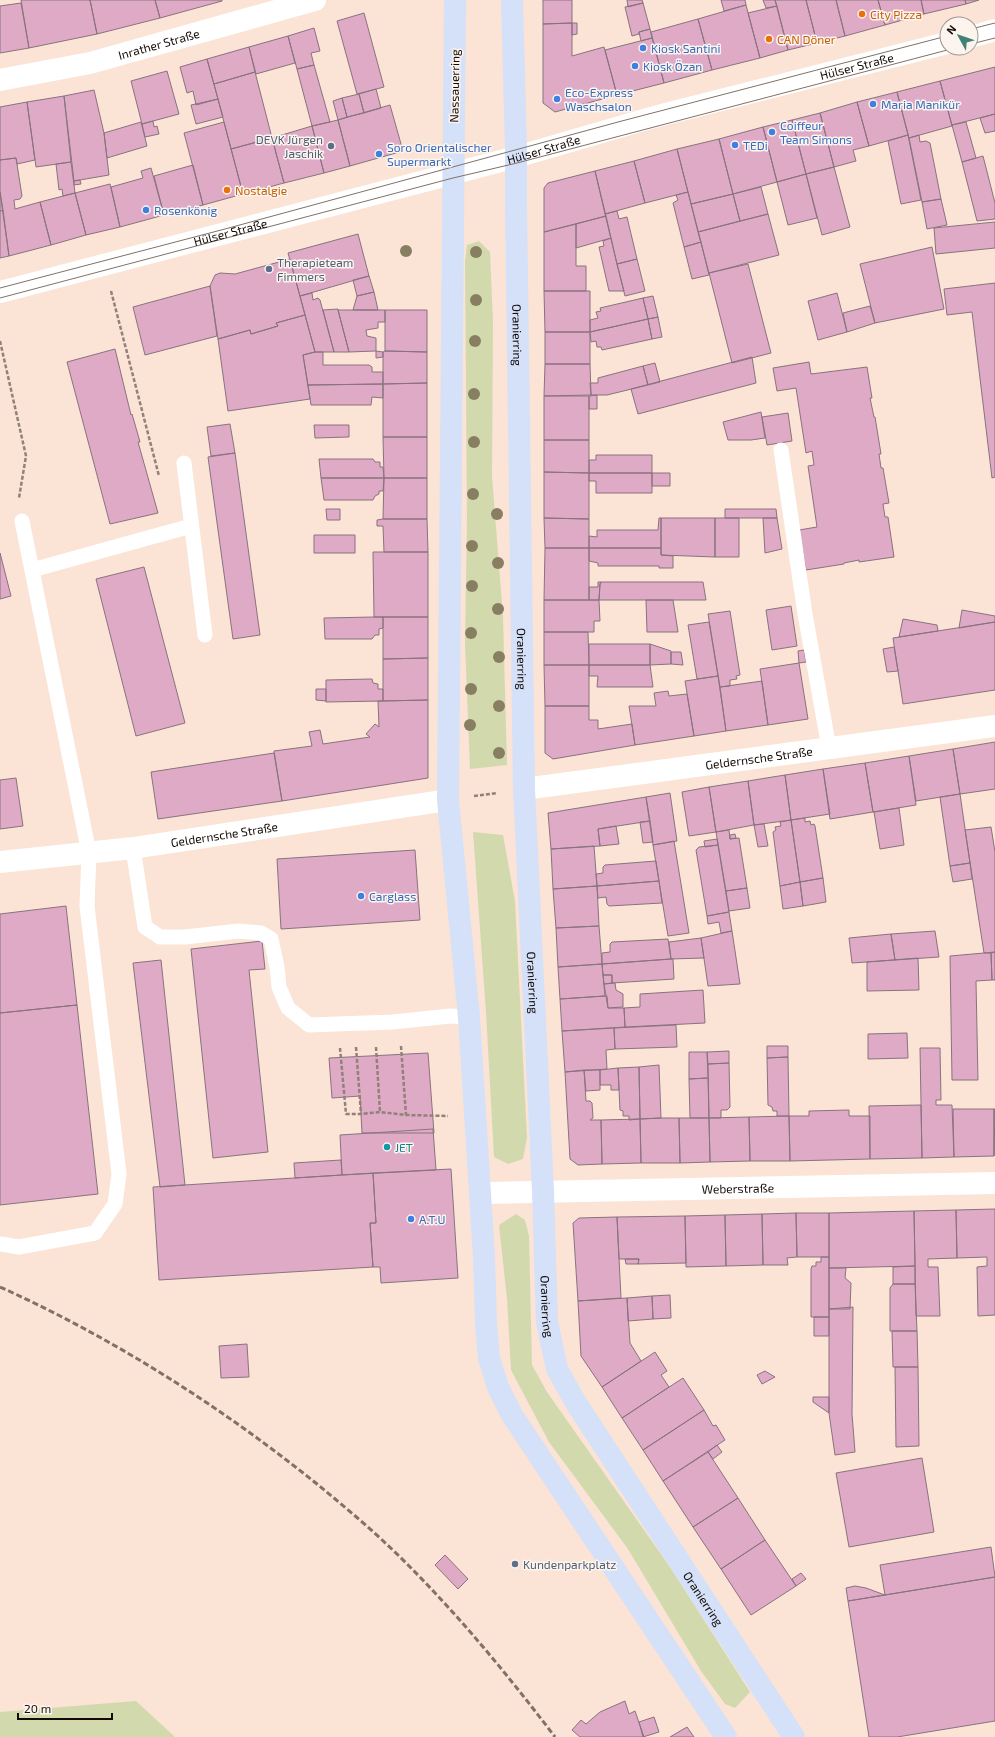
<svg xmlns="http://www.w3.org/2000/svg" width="995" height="1737" viewBox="0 0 995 1737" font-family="'Exo 2',sans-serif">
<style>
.green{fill:#d2daad}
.building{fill:#deaac6;stroke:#89737e}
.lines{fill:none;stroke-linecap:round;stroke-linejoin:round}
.path{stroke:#928178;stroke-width:2.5;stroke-dasharray:4 2;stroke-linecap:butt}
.lane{stroke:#fff;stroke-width:15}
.street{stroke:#fff;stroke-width:22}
.secondary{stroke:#fff;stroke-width:22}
.primary{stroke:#d4e1f8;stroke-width:22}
.tram{stroke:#817168;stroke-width:1}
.rail{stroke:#817168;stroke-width:3;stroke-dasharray:6 3;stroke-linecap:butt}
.tree{fill:#887f62}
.food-dot{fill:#e8710a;stroke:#fdf4ee;stroke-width:1.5}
.shop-dot{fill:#3f7fe0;stroke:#fdf4ee;stroke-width:1.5}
.service-dot{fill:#5c6f8a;stroke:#fdf4ee;stroke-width:1.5}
.culture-dot{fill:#0f9aa8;stroke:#fdf4ee;stroke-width:1.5}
.labels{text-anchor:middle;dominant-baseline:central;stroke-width:3;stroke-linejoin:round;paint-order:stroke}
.food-label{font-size:12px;fill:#c56008;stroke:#fdf4ee;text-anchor:start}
.street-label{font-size:12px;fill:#130b07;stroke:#fdf4ee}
.shop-label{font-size:12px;fill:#366cbe;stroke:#fdf4ee;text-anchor:start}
.service-label{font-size:12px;fill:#4e5e75;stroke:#fdf4ee;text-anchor:start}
.culture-label{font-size:12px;fill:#0d838f;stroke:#fdf4ee;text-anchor:start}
</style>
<rect width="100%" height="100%" fill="#fbe3d5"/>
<path class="green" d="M479 241 490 252 493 322 492 476 503 616 507 765 470 769 465 644 467 519 465 262 467 245Z
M473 832 503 835 515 901 527 1138 523 1159 508 1164 494 1157 486 1012Z
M516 1214 525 1220 529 1236 532 1365 547 1392 670 1567 750 1692 735 1708 725 1704 701 1671 628 1549 549 1442 511 1370 507 1299 499 1225Z
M136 1701 175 1737H0V1712Z"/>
<path class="building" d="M21 0H90L97 34 29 48Z
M90 0H155L160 18 97 34Z
M155 0H222V1L160 18Z
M543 0H572V23L543 24Z
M627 0H642L643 3 628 7Z
M721 0H745L746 5 724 11Z
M763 0H775L777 6 766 8Z
M775 0H806L817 43 788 50Z
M806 0H836L845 36 817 43Z
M836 0H878L885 25 845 36Z
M878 0H921L924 14 885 25Z
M921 0H965L966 4 924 14Z
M965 0H979L966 4Z
M21 3 29 48 0 53V6Z
M643 3 650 29 639 32V34L632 36 625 7Z
M746 5 760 58 712 70 698 19Z
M777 6 788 50 760 58 748 13Z
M364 13 384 87 357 94 337 21Z
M698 19 712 70 664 83 651 32Z
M572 23V56L604 47 617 95 555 112 543 103V24Z
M572 23H577V34L572 35Z
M314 28 320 51 311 53 314 65 297 69 288 36Z
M650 29 652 38 641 41 639 32Z
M288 36 295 63 256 74 249 47Z
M652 38 664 83 617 95 605 50Z
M249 47 255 72 214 84 207 59Z
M207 59 218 99 196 105 193 91 187 93 180 67Z
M314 65 330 122 312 126 297 69Z
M995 67V114L952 125 940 81Z
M167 71 179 114 142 124 131 81Z
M255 72 272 138 231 149 214 84Z
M940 81 952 126 909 138 897 92Z
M376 89 381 108 364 113 359 94Z
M94 90 104 133 109 175 74 181 64 96Z
M897 92 908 135 869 146 857 102Z
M359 94 364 113 347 117 342 98Z
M64 96 71 162 36 167 27 102Z
M342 98 347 117 338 120 333 101Z
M218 99 223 117 196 124 191 105Z
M27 102 35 160 17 164 16 158 0 160V107Z
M857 102 869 146 853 150 856 161 834 167 820 113Z
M390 105 403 151 350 166 338 120Z
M820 113 834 167 806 174 792 120Z
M995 114V131L985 133 980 118Z
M338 120 350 166 324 173 312 126Z
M792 120 806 174 777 182 763 127Z
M153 121 154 127 157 126 159 134 145 137 142 124Z
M141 122 147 146 107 158 104 133Z
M224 122 243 194 203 205 184 133Z
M966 122 976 158 962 162 952 125Z
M312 126 324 173 284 183 272 138Z
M763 127 777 182 733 194 719 139Z
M908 135 921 200 901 204 888 141Z
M919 135 920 142 926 141 930 143 941 199 922 202 909 138Z
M272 138 284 183 243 194 231 149Z
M719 139 733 194 691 204 677 149Z
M677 149 688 192 645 203 634 161Z
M983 156 995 203V219L977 221 962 162Z
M16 158 22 196 20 199 14 200 15 209 40 202 51 245 9 256 0 192V160Z
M634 161 645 203 605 214 595 171Z
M71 162 75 193 63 196 62 189 59 190 56 164Z
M193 165 203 205 164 215 154 176Z
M834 167 850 227 822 235 806 174Z
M151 168 164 215 120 227 111 187 143 178 141 171Z
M595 171 606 216 544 232V188L548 183Z
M806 174 817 218 788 225 777 182Z
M80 180 81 184 74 185V181Z
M110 184 120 227 86 235 75 193Z
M761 187 768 214 740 221 733 194Z
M0 192 3 210 0 211Z
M688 192 701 242 684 247 673 203 678 200 676 195Z
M75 193 86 235 51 245 40 202Z
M733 194 740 221 698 232 691 204Z
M941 199 947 225 927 229 922 202Z
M3 210 9 256 0 258V211Z
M617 211 619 219 627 217 637 259 617 264 605 214Z
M768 214 779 255 709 273 698 232Z
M606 216 611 238 576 248V224Z
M995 222V248L936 254 934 228Z
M576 224V266H586V291H544V232Z
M358 234 369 276 300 296 288 253Z
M611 238 617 264 624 291H609L599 247 604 246 603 241Z
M701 242 709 275 692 279 684 247Z
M932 247 944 309 875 323 860 264Z
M290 259 305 315 276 323 278 326 251 334 250 330 218 339 210 286 215 275 220 273 235 274Z
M637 259 645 291 625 296 617 264Z
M748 264 771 353 732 363 709 273Z
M369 276 374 292 357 296 353 280Z
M995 283V477L992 478 972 312 947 315 944 289Z
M210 286 217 336 145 355 133 307Z
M544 291H590V332H545Z
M374 292 378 310H353L357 296Z
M312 293 313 300 318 298 320 300 334 352H315L300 296Z
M837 293 847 332 818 340 808 301Z
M653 296 658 317 648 319 643 298Z
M643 298 648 319 590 332V320L598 318 596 312 601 311 600 308Z
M870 306 875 323 847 332 843 313Z
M338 309V310L349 352H334L323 310Z
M338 310H385V322H378V328L366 330 367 336 376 338V351L349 352Z
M385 310H427V352L385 351Z
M305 315 315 352 303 355 310 399 228 411 218 339 250 330 251 334 278 326 276 323Z
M658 317 662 337 652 339 648 319Z
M648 319 652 339 602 350 601 347H597L596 341 591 342 590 332Z
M545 332H590V364H545Z
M115 349 131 415 132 414 140 442H138L158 513 110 524 67 362Z
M376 351 383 352V357L376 358Z
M385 351 427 352V383L383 384V352Z
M315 352H323V365H369L372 367V372H383V384L308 385 303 355Z
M752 357 756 383 638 414 631 389Z
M809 362 811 374 867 367 872 398H870L874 417H875L881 454H879L881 468H883L889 503 883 504 885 517H888L894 557 859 562V560L844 563V564L806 570 799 530 817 527 808 466 814 465 812 451 806 453 796 388 777 391 773 368Z
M655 363 660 382 648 385 643 366Z
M545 364H590L591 395 544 396Z
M643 366 648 385 607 395H591L590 383H598V378Z
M427 383V437H383V384Z
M383 384V398L372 397 371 405H311L308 385Z
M597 395V409H589V396Z
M544 396H589V440H544Z
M761 412 765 438 751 440H728L723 422Z
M788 413 792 441 767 445 762 417Z
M230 424 235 453 211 456 207 427Z
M314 425H349V437L315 438Z
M383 437H427V478H384Z
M544 440H589V473L544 472Z
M235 453 260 635 233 639 208 457Z
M596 455H652V473H589V460H596Z
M319 459H373L375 462H380V467H383L384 478H321Z
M544 472 589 473V519L544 518Z
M589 473H652V493H596V481H589Z
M652 473H670V486H652Z
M321 478H384L383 491H379V494L375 496 373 500H324Z
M384 478H427V519H383Z
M326 509H340V520H327Z
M725 509H776L777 518H725Z
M544 518 589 519V548H545Z
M659 518H661V548H589V536L597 537V530H658Z
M661 518H715V557L661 555Z
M715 518H739V557H715Z
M763 518H777L782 549 765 553Z
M383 519H427L428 552H384L383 526H377V520Z
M314 535H355V553H314Z
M545 548H589V600H544Z
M589 548H661V555L673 556V568H659V566H598V563L589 561Z
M373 552H428V617H374Z
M0 553 11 596 0 599Z
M144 567 185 723 136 736 96 579Z
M598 582H601L600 584 599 600H589V587H598Z
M601 582H703L706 600H599L600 584Z
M544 600H599L600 621H594V632H544Z
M646 600H673L678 632H647Z
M791 606 797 646 772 650 766 610Z
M962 610 995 616V622L959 628Z
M730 611 740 675 736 676 737 679 730 680V686L720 687 708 614Z
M374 617H383V628L379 629V635H375L372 639H325L324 618Z
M383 617H428V658L383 659Z
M903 619 937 625 938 631 899 637Z
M709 622 718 676 697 679 688 625Z
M995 622V690L903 704 893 638Z
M544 632H588L589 665H544Z
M589 644H650V665H589Z
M650 644 671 651V664L650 665Z
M894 647 898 671 887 672 883 649Z
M804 650 806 662 799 663 798 651Z
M671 652H681L683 665 671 664Z
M428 658V700L383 701V659Z
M799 663 808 719 768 725 760 669Z
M544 665H589V706H545Z
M589 665H650L653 687H597L598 676H589Z
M718 676 726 731 694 736 685 681Z
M372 679 373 683 378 684V689H383V701L326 702V680Z
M762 681 768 725 726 731 720 687Z
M316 689H326V701L316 700Z
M668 691 669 696 687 694 694 736 635 745 629 706H656L654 693Z
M428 700V778L282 801 274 751 312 746 309 732 320 730 323 744 370 737 366 734 375 724 379 727 378 701Z
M545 706H589V720H598V729L632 724 635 745 553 759 545 753Z
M995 742V789L960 794 953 749Z
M953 749 960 794 916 801 909 756Z
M274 753 282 801 158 819 151 772Z
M909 756 916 805 873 812 865 763Z
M865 763 873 812 830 819 823 769Z
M823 769 830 814 791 820 785 775Z
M785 775 791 820 754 825 748 781Z
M16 778 23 826 0 829V780Z
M748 781 754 825 716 832 709 787Z
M709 787 716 832 689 836 682 792Z
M670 793 677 841 653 845 646 797Z
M960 794 970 863 950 866 940 797Z
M646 797 650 821 598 829 600 846 551 849 548 813Z
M899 808 904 845 880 849 874 812Z
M805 818V822L810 821 811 825 814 824 815 826 823 878 800 882 791 820Z
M791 820 800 882 780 886 773 832 776 830 775 827 781 826 780 822Z
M650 821 653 842 643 843 640 822Z
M764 824 768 846 758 847 754 825Z
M616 826 619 844 600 846 598 829Z
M991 827 995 852V952L984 953 965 830Z
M729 830 730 839 739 838 747 888 726 891 716 832Z
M735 834 736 838 730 839V835Z
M717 839 718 845 705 847 704 841Z
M674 841 689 933 668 936 653 845Z
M718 845 729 912 707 916 696 850 699 847Z
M594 846 597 886 553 889 551 849Z
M415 850 420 920 281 929 277 859Z
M656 861 659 881 597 886 596 874 603 873V867L605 865Z
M970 863 972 879 953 882 950 866Z
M823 878 826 902 803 906 800 882Z
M659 881 662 903 609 906 607 904 606 897 598 898 597 886Z
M800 882 803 906 783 909 780 886Z
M597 886 599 926 556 928 553 889Z
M747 888 750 908 729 911 726 891Z
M66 906 77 1005 0 1013V914Z
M729 912 732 931 721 933 719 922 708 924 707 916Z
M599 926 602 964 558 967 556 928Z
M732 931 740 984 708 986 701 938Z
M935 931 939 957 895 960 891 934Z
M891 934 895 960 852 963 849 938Z
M701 938 704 958 671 959 669 942Z
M668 939 671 959 602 964V953L610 952V944L612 942Z
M262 941 265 969 249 970 268 1152 213 1158 191 949Z
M995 952V980H992L991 953Z
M984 953H991L992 980 976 981 978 1080H952L950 956Z
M918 958 919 990 867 991V962Z
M671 959H673L674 979 612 983V975H603L602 964Z
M161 960 185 1185 160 1187 133 963Z
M602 964 605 996 560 999 558 967Z
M603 975H612V983L604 984Z
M615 983 616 990 623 994V1007L608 1008 604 984Z
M703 990 705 1023 625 1027 624 1008 640 1007V994Z
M605 996H607L608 1008H624L625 1027 562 1031 560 999Z
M77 1005 98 1194 0 1205V1013Z
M676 1025 677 1047 615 1049 614 1028Z
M614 1028 615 1049 606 1050 607 1069 565 1072 562 1031Z
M907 1033 908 1058 868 1059V1034Z
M767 1046H788V1057L767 1058Z
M920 1048H940L941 1100H936V1105H952L954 1157 922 1158Z
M729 1051V1063L708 1064 707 1052Z
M689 1052H707L708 1078 689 1079Z
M428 1053 434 1133H362L360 1096 332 1098 329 1058Z
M788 1057 789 1116H777V1111H773L772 1107 768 1105 767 1058Z
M729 1063 730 1107 727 1110H721V1118H709L708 1064Z
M659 1065 661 1118 640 1119 639 1067Z
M639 1067 640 1119 629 1120V1116H623V1111L620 1110 618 1068Z
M618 1068 619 1090H611V1085H600V1070Z
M584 1070 586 1101H590L592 1103 593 1118 590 1120H601L602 1164 578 1165 570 1159 565 1072Z
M584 1070H600V1090L586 1091Z
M708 1078 709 1118H690L689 1079Z
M921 1105 922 1158 870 1159 869 1106Z
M953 1109H994V1156L954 1157Z
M994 1109H995L994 1156Z
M849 1110V1116H870V1159L790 1161 789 1116H809V1111Z
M789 1116 790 1161H750L749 1117Z
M749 1117 750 1161 710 1162 709 1118Z
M661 1118H679L680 1163H641L640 1119Z
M679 1118H709L710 1162 680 1163Z
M640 1119 641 1163 602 1164 601 1120Z
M433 1129 436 1170 342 1175 340 1135Z
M341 1160 342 1175 295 1178 294 1163Z
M451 1169 458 1278 381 1283 380 1267H373L370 1223H376L373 1173Z
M373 1173 376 1223H370L373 1267 159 1280 153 1187Z
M995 1209V1315L978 1316 977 1267 987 1266V1257L957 1258 956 1210Z
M956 1210 957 1258 928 1259V1267H938L940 1316H916L914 1211Z
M914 1211 915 1266 829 1268V1213Z
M796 1213H829V1257H797Z
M796 1213 797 1257 787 1258 788 1265H763L762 1214Z
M762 1214 763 1265 726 1266 725 1215Z
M725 1215 726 1266 686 1267 685 1216Z
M685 1216 686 1263 638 1264 639 1259H619L617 1217Z
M617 1217 621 1298 578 1301 573 1223 579 1218Z
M821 1257H829V1317H811V1269L812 1266H816V1262H821Z
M625 1259H639L638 1264H626Z
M915 1266V1284H893V1267Z
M829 1268H846L845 1278 851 1283 850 1309H829Z
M893 1284H915L917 1331H890V1288Z
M670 1295 671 1318 653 1319 652 1296Z
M652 1296 653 1319 628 1321 627 1298Z
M627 1298 630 1343 641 1361 602 1387 581 1356 578 1301Z
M853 1307 852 1414 855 1452 835 1455 829 1413V1309Z
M814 1317H829V1336H814Z
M892 1331H917L918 1367H893Z
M247 1344 249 1377 221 1378 219 1346Z
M655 1352 667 1371 661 1375 669 1387 622 1418 602 1387Z
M895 1367H918L919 1446 896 1447Z
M765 1371 775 1377 762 1384 757 1375Z
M683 1378 704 1410 643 1450 622 1418Z
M813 1397H829V1413L813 1402Z
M704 1410 713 1426 716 1425 725 1440 663 1481 643 1450Z
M717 1445 722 1452 713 1459 708 1452Z
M708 1452 738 1498 693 1527 663 1481Z
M922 1458 934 1532 849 1547 836 1473Z
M738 1498 765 1540 721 1569 693 1527Z
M765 1540 796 1586 751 1615 721 1569Z
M991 1547 995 1577 885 1595 880 1565Z
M445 1555 468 1579 458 1589 435 1565Z
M801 1573 806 1579 796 1586 792 1579Z
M995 1577V1721L897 1737H869L848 1601Z
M855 1586 866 1588 885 1595 848 1601 846 1588Z
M625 1701 629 1714 635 1711 644 1737H580L572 1730 581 1720 586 1724 600 1712Z
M654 1717 659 1732 643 1737 639 1722Z
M687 1727 694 1737H670Z"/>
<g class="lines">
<path class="path" d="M111 291 159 476
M0 341 26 456 19 498
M474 796 497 793
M401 1046 406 1115
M356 1047 361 1114
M376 1047 380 1112
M340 1048 346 1114H361L380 1112 406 1115 448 1116"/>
<path class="lane" d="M781 450 805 614 829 748
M184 463 205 635
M32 570 191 526
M133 848 145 927 160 937H185L238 931 261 933 271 939 277 967 279 987 288 1008 309 1025 393 1022 450 1016 469 1017
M0 1244 19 1247 95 1233 115 1204 119 1174 87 906 89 853 22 521"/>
<g class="street">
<path id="s1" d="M0 80 90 63 315 0"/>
<path id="s2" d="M524 789 995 726"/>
<path id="s3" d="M0 862 133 848 448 800"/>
<path id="s4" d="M480 1193 995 1183"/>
</g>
<g class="secondary">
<path d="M971 37 995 30"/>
<path id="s5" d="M0 292 516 157 654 117 947 43"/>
</g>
<g class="primary">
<path d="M455 0 448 800 469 1017 484 1258 486 1324 489 1358 498 1387 512 1415 726 1737"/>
<path id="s6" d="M512 0 516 149V207L524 789 543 1191 547 1322 557 1369 576 1403 794 1737"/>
</g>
<path class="tram" d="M971 29 995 23
M971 44 995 38
M0 288 225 229 618 122 947 36
M0 298 453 178 517 163 955 48"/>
<path class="rail" d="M0 1287C113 1338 220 1406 317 1484 350 1511 384 1540 414 1571 465 1623 511 1679 555 1737"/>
</g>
<g class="tree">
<circle cx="406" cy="251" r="6"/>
<circle cx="476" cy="252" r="6"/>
<circle cx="476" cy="300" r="6"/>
<circle cx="475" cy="341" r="6"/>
<circle cx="474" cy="394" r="6"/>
<circle cx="474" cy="442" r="6"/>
<circle cx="473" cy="494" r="6"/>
<circle cx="497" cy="514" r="6"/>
<circle cx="472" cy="546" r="6"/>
<circle cx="498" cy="563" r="6"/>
<circle cx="472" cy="586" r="6"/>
<circle cx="498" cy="609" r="6"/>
<circle cx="471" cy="633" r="6"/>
<circle cx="499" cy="657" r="6"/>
<circle cx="471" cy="689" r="6"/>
<circle cx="499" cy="706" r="6"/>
<circle cx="470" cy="725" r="6"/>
<circle cx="499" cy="753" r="6"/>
</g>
<g class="food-dot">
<circle cx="862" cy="14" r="4"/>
<circle cx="769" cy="39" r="4"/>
<circle cx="227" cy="190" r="4"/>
</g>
<g class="shop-dot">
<circle cx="643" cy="48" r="4"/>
<circle cx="635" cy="66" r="4"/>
<circle cx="557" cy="99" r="4"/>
<circle cx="873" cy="104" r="4"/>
<circle cx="772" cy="132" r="4"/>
<circle cx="735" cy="145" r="4"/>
<circle cx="379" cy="154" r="4"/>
<circle cx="146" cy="210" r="4"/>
<circle cx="361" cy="896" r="4"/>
<circle cx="411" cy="1219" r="4"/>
</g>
<g class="service-dot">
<circle cx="331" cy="146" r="4"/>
<circle cx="269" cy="269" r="4"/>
<circle cx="515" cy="1564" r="4"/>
</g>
<circle class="culture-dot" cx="387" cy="1147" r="4"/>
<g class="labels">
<g class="food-label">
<text x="870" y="14">City Pizza</text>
<text x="777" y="39">CAN Döner</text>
<text x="235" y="190">Nostalgie</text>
</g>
<g class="street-label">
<text stroke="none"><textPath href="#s1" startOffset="163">Inrather Straße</textPath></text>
<text stroke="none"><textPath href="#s5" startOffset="886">Hülser Straße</textPath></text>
<text transform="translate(454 86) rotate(-89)">Nassauerring</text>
<text stroke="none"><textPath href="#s5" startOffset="562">Hülser Straße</textPath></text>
<text stroke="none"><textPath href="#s5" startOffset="238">Hülser Straße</textPath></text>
<text stroke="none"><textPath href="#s6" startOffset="335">Oranierring</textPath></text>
<text stroke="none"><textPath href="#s6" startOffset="659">Oranierring</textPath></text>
<text stroke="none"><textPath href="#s2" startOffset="237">Geldernsche Straße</textPath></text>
<text stroke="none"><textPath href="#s3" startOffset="226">Geldernsche Straße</textPath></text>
<text stroke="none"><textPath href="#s6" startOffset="983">Oranierring</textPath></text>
<text stroke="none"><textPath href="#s4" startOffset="258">Weberstraße</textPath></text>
<text stroke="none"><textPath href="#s6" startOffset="1307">Oranierring</textPath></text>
<text stroke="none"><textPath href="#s6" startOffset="1643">Oranierring</textPath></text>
</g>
<g class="shop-label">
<text x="651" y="48">Kiosk Santini</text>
<text x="643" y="66">Kiosk Özan</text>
<text x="565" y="92">Eco-Express<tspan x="565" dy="14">Waschsalon</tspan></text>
<text x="881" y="104">Maria Manikür</text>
<text x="780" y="125">Coiffeur<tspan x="780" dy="14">Team Simons</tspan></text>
<text x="743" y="145">TEDi</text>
<text x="387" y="147">Soro Orientalischer<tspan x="387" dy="14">Supermarkt</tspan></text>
<text x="154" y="210">Rosenkönig</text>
<text x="369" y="896">Carglass</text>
<text x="419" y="1219">A.T.U</text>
</g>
<g class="service-label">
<text x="323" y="139" text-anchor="end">DEVK Jürgen<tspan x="323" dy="14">Jaschik</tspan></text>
<text x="277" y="262">Therapieteam<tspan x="277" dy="14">Fimmers</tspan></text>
<text x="523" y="1564">Kundenparkplatz</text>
</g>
<g class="culture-label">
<text x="395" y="1147">JET</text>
</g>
</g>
<g transform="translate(959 36) rotate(310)"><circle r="19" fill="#fdf4ee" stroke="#9f9792"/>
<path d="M0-3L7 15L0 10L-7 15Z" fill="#408273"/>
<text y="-6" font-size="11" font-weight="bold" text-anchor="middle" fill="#130b07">N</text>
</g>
<path d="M18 1713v6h94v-6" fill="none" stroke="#130b07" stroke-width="2"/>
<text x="24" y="1713" font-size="12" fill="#130b07" stroke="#fdf4ee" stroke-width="3" paint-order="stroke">20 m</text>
</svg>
